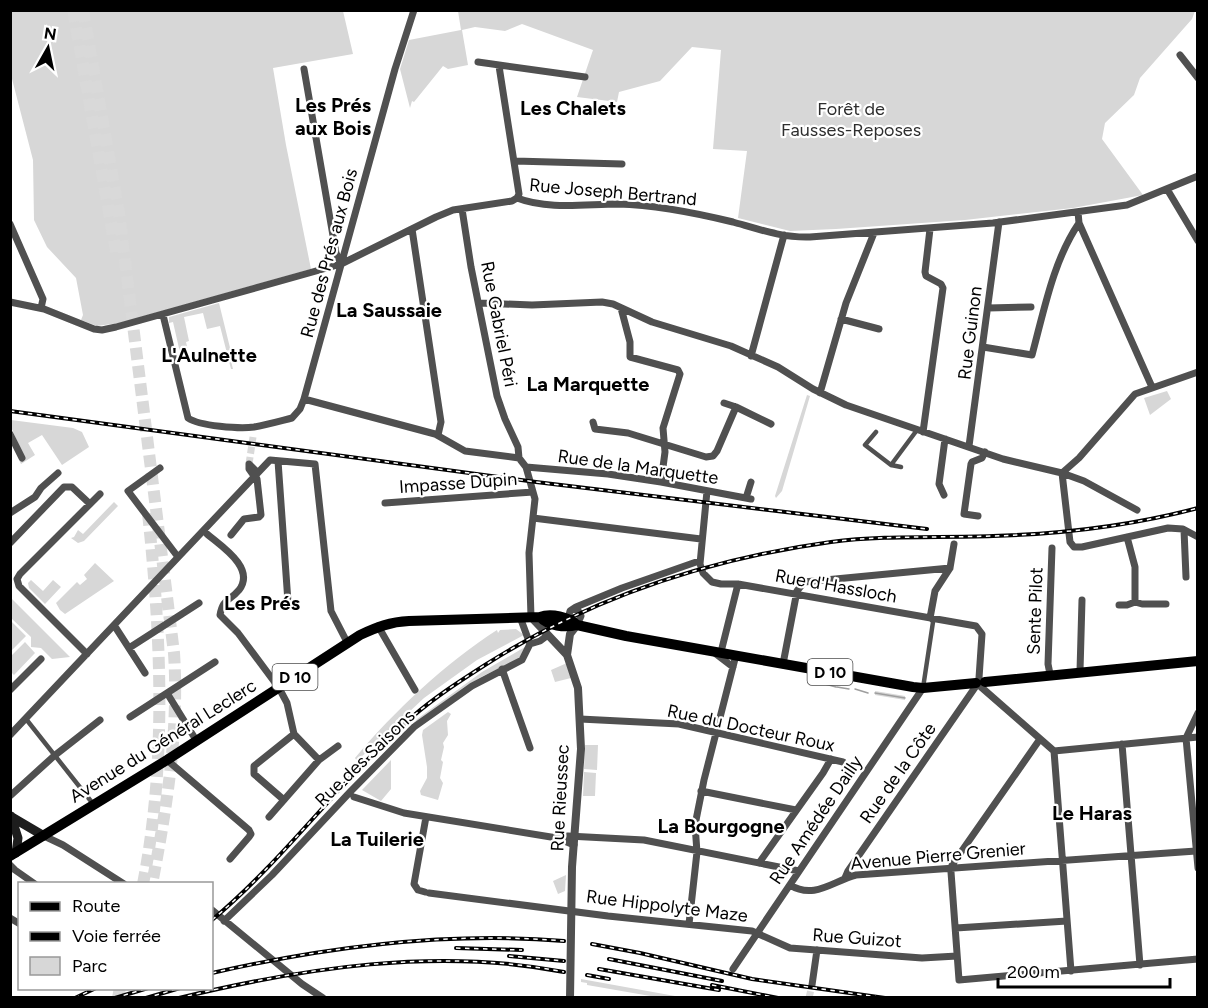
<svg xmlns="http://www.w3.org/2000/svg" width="1208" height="1008" viewBox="0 0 1208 1008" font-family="Figtree,sans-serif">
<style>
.green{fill:#d7d7d7}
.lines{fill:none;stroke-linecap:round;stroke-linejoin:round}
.stream{stroke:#9e9e9e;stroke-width:1.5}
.minor-tunnel{stroke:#d9d9d9;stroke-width:7;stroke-dasharray:7 3.5;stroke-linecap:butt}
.motorway-tunnel{stroke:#d9d9d9;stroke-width:12;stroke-dasharray:12 6;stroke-linecap:butt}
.pedestrian{stroke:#505050;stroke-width:4.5}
.minor{stroke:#505050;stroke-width:7}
.tertiary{stroke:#505050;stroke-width:8}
.secondary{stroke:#1d1d1d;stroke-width:9}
.primary{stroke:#000;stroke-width:10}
.rail-casing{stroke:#000;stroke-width:4}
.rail{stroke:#fff;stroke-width:1.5;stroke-dasharray:4.5;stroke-linecap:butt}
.labels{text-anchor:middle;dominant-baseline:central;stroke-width:4.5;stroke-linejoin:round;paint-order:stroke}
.shield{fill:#fff;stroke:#4c4c4c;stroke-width:1.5}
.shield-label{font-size:16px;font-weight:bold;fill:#000}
.park-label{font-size:18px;fill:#2e2e2e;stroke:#fff}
.street-label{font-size:18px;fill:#000;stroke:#fff}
.neighbourhood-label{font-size:20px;font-weight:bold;fill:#000;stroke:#fff}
</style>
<rect width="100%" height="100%" fill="#fff"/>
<path class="green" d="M10 11H343L353 54 273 68 286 145 311 269 119 323 97 326 81 320 83 315 76 278 47 247 34 220 33 160 11 75Z
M458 11H1195L1192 19 1140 78 1134 95 1105 123 1102 139 1143 195 1073 208 965 220 836 229 790 231 738 218 747 151 713 149 721 50 692 47 660 81 619 92 617 102 577 97 593 50 522 24 505 31 475 27 462 30 468 65 448 69 443 66 414 102 412 101 410 108 400 69 409 40 461 30Z
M219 303 233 360 231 361 233 369H231L220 326 207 329 203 313 184 317 189 341 186 342 189 355 181 357 173 322 169 323V317Z
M1167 391 1171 399 1150 415 1144 398Z
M807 395 810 396 782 491 776 498 775 496Z
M11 420 73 428 82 432 89 447 62 465 42 435 28 443 35 455 21 464 19 460 24 457 11 427Z
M114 502 118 506 84 541 78 543 71 538 74 537 78 530 83 534Z
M95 563 114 581 65 614 60 610 56 603 77 582 80 585 87 579 84 575Z
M31 580 43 591 53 580 61 587 45 604 29 588 28 583Z
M11 598 70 657 52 659 41 648 31 647V637L11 618Z
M11 621 26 636 11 651H10Z
M516 629 524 635 477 660 424 698 357 761 355 758C394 711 446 663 497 630L498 633 500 630Z
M25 642 35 653 14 675 11 672V656Z
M525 647V649L519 659 483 676 463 688 414 724 413 722 482 672Z
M567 663 571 678 555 682 551 670Z
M875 691 905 696V700L875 695Z
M448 712 451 714 447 721 448 735 443 743 444 747 441 760 443 762 440 778 443 783 438 800 421 795 420 791 427 778V767L422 735 423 730Z
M585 745H598L597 770 584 769Z
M391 760V789L381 801 362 790Z
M584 772 596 773 595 796H583Z
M566 875 565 891 558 894 553 881Z
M581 979 675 996 656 997 587 985V983L581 982Z"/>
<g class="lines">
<path class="stream" d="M812 683 821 684
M825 684 836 687
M837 687 849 689
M855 689 868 693
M875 693 905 698"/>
<path class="minor-tunnel" d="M249 464 253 437
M809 998 812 985"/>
<path class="motorway-tunnel" d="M73 10 116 252
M83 10 119 213 174 653C179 731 167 807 152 884
M143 884C167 761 161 636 148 513
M118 998 120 988"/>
<path class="pedestrian" d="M876 432 865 445 891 465 917 430
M891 465 901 467
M923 688 933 622 930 618
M26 719 94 805"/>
<path class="minor" d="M1180 55 1198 78
M478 62 585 77
M499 66 519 194 517 198
M304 69 336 253 341 264
M515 161 622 164
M1167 189 1198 241
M462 209 471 267 497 396 505 419 518 447 519 458 526 467 535 499 529 553 531 617
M1078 212 1079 223 1152 387
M10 224 43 299 41 308
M412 229 441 422 438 435
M10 302 44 309 94 329 102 330 116 327 341 264 436 217 453 210 512 201 517 198C548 210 586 204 618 204 657 205 696 213 733 222 758 229 783 238 810 237L993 223 1127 205 1198 176
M479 303 532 305 602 302 613 304 652 322 731 346 778 367 813 389 846 405 1003 459 1062 473 1084 481 1137 510
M621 308 630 342V357L678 370 680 374 663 428 665 452 661 482
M988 308 1031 307
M163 315 188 418C199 426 240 429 254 427 266 425 280 421 292 418L300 409 304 399 395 69 414 10
M841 319 879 329
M983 347 1032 355C1044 311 1053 261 1079 223
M751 356 784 235
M820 393 846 303 874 233
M304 399 435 434 465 451 519 458
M724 403 736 407
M593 422 595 429 628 433 706 457 713 456 717 451 736 407 771 424
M923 432 943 288 941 284 926 276 925 272 930 229
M10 434 22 458
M969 446 999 222
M278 461 288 602
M526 467 608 474 661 482 751 499
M160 468 128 491 178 557
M1062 473 1070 542 1074 547H1082L1168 528 1183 529 1198 537
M1062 473 1079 458 1135 394 1198 372
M254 476 249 469V464L257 472
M707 491 700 564 703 573 712 582 721 584H738L976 626 982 634 979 678
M944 495 939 484 945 439
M746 498 751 482
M385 503 533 492
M10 513 35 497 41 488 58 473
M978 516 964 514 971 464 972 462 982 458 985 452
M533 518 701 539
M1184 530 1186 577
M207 534C221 546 256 568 239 590 229 602 223 598 220 615L238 633 279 688 287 703 294 734 319 760
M231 535 244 519 259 517 261 515 257 479 255 475
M1127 537 1135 567V602
M10 543 64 487H72L90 504
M1119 605H1127L1135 602 1142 604H1166
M576 607 581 616 577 625
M930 618 935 591 950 568 954 544
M568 619 570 611 576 607 622 588 699 561
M114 625 145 673
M378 626 415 690
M530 644 540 641 548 635
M129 648 199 603
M721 652 738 584
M87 654 19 586 17 579 20 574 100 494
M716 654 733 667
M783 664 797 591 804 582 950 568
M502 669 530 748
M1080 671 1082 600
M1050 674 1048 664 1052 548
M981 687 1054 751 1071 971
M10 690 41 659
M167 693 196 740
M1198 713 1186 738 1198 868
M130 717 215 662
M580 719 679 724 843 762
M10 735 270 460 315 464 331 611 348 644
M1040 739 952 865 951 872 959 980 1198 959
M1122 744 1140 965
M1054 751 1198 737
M167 760 249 830 251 834 249 837 230 859
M701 791 796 810
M10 796 54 756 100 720
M354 797 404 813 557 838 574 845
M284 800 254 774V766L294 734
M269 817 319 760 338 746
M44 836 63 845 124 884
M557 838 560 836H568L644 840 799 871
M759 863 823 773 831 759
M10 865 15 870 35 884
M845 878 848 871 976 686
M790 885C814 900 833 881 856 875L1196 851
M425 892 418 890 414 884 426 817
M429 893 608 916 752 931 790 948 922 958 957 956
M212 910 302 984 323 998
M10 918 20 924
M224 921 272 875 351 791 414 727 472 686 522 660 530 644 520 617
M689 924 697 852 695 825 704 780 736 655
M956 928 1067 921
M733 969 923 688
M812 985 817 950"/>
<path class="tertiary" d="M531 617 567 655 578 688 581 749 572 867 570 998
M567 655 570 634 577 625"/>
<path class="secondary" d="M10 816 44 836
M11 816 18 838 16 853"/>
<path class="primary" d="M540 617C548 626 565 628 577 625L626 636 913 687 923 688 976 683
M985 682 1198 661
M10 856 167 760 360 635C377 627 390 622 409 621L540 617C551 613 569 617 577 625"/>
<g class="rail-casing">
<path id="rail" d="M10 411 536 482 927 529
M212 920C285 859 340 780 412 717 435 697 460 681 485 665 590 598 708 559 831 542 884 535 938 538 993 536 1062 534 1130 526 1198 508
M592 944 640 953 752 979 885 998
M456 948 522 950
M509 956 564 961
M609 959 722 981
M599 969 719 990
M212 973C326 947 447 931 564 941
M587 975 609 979
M712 985 778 998
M75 998 96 988
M115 998 148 988
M146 998 180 988
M179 998C303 968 437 947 564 972"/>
</g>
<use href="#rail" class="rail"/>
</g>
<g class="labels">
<g class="shield">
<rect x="807.5" y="659" width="45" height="26" rx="4.5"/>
<rect x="272.5" y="664" width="45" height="26" rx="4.5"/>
</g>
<g class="shield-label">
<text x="830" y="672">D 10</text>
<text x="295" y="677">D 10</text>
</g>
<g class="park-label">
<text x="851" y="109">Forêt de<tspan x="851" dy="21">Fausses-Reposes</tspan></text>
</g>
<g class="street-label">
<text transform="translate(613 192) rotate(5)">Rue Joseph Bertrand</text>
<text transform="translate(329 253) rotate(-75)">Rue des Prés aux Bois</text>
<text transform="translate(499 324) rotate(79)">Rue Gabriel Péri</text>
<text transform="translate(970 333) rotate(-83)">Rue Guinon</text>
<text transform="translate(638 467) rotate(8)">Rue de la Marquette</text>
<text transform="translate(458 483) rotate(-4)">Impasse Dupin</text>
<text transform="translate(836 586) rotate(10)">Rue d'Hassloch</text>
<text transform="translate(1035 611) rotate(-88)">Sente Pilot</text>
<text transform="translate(751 728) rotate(12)">Rue du Docteur Roux</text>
<text transform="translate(163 741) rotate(-32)">Avenue du Général Leclerc</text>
<text transform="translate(365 758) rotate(-44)">Rue des Saisons</text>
<text transform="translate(898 773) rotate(-55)">Rue de la Côte</text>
<text transform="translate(560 798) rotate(-87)">Rue Rieussec</text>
<text transform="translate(816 820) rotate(-56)">Rue Amédée Dailly</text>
<text transform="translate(938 856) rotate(-5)">Avenue Pierre Grenier</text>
<text transform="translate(667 906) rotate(7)">Rue Hippolyte Maze</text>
<text transform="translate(857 938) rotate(4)">Rue Guizot</text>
</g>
<g class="neighbourhood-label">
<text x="333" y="105">Les Prés<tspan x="333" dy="23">aux Bois</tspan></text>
<text x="573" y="108">Les Chalets</text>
<text x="389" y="310">La Saussaie</text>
<text x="209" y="355">L'Aulnette</text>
<text x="588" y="384">La Marquette</text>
<text x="262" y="603">Les Prés</text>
<text x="1092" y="813">Le Haras</text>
<text x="721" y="826">La Bourgogne</text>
<text x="377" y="839">La Tuilerie</text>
</g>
</g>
<rect width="1208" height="1008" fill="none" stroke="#000000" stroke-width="24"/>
<rect x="18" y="882" width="195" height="108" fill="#ffffff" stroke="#999999" stroke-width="1.5"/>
<rect x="30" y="902" width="30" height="9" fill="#000000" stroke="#999999" stroke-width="1.5"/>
<text x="72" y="912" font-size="18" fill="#000000">Route</text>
<rect x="30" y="932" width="30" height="9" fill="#000000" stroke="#999999" stroke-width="1.5"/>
<text x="72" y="942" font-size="18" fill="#000000">Voie ferrée</text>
<rect x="30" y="957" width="30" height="18" fill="#d7d7d7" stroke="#999999" stroke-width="1.5"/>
<text x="72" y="972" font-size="18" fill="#000000">Parc</text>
<g transform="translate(48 48) rotate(9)" stroke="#ffffff" stroke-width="4.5" paint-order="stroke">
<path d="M0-4.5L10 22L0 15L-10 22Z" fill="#000000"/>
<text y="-9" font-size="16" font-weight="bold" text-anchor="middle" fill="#000000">N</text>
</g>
<path d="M998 978v9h172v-9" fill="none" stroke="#000000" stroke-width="3"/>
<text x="1007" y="978" font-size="18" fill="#000000" stroke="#ffffff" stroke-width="4.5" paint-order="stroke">200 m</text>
</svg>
